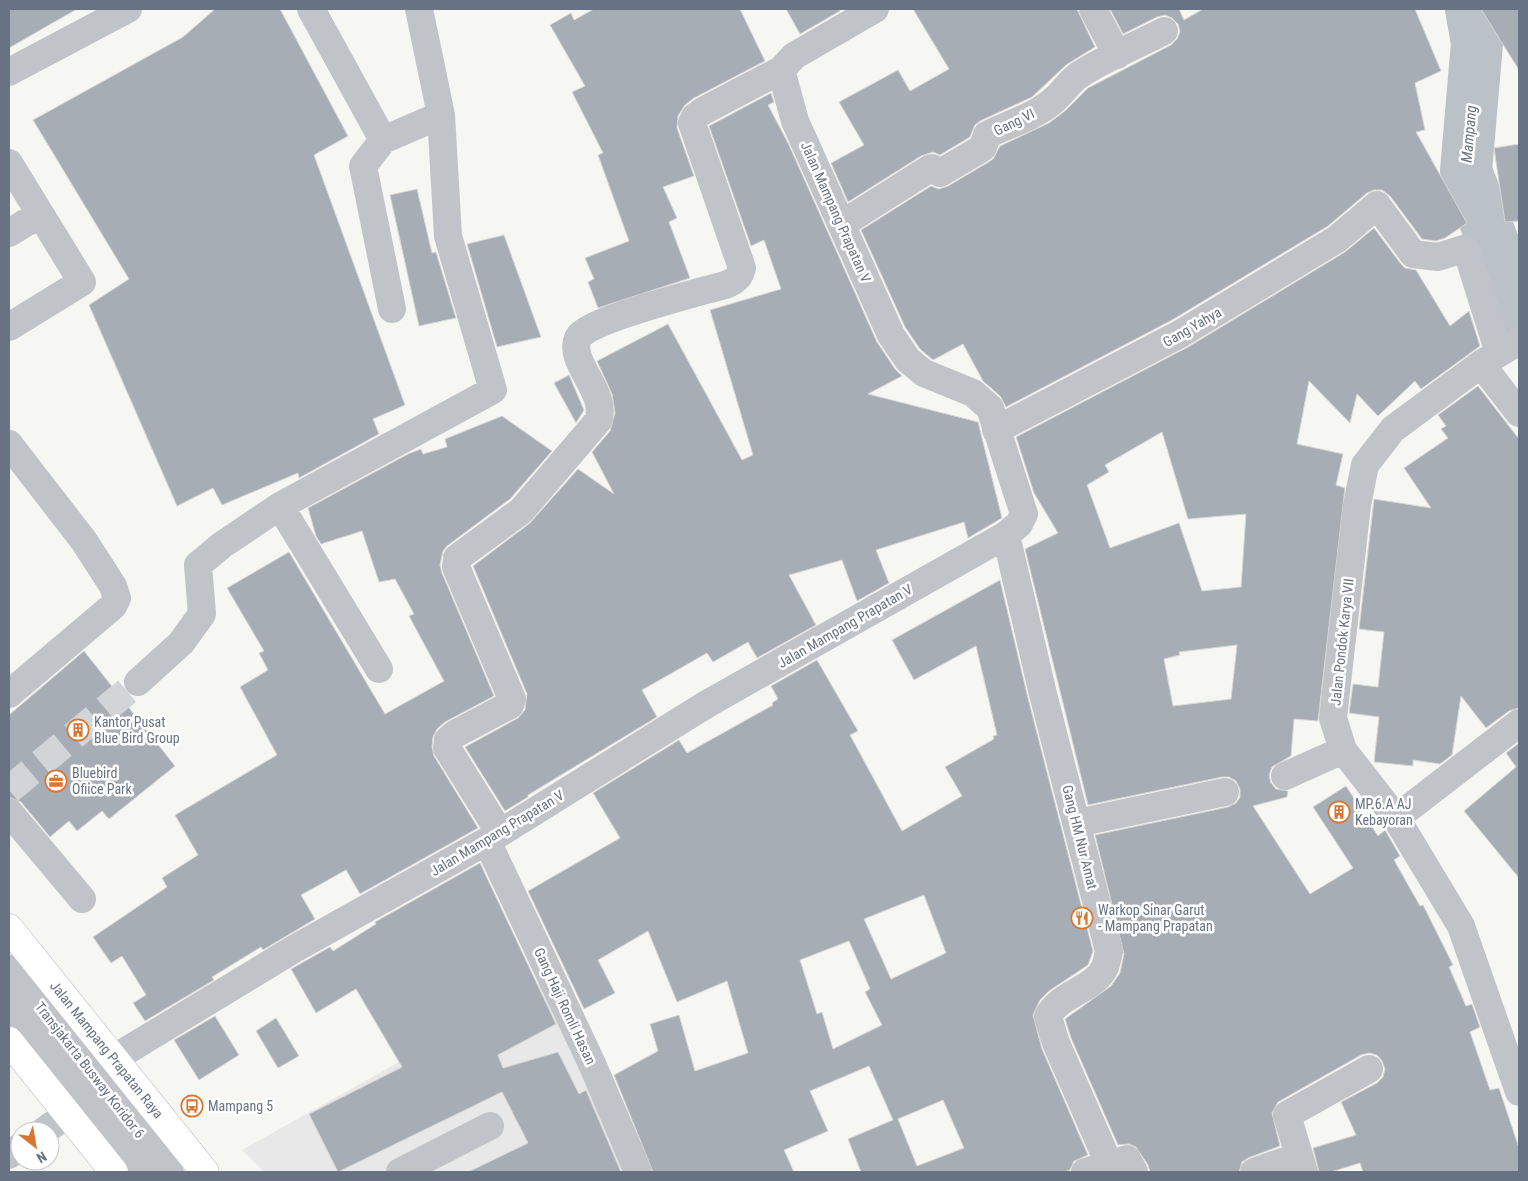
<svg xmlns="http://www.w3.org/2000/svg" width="1528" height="1181" viewBox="0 0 1528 1181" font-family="'Roboto Condensed',sans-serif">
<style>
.built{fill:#e7e8e7}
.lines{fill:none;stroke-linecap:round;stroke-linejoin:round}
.river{stroke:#bac2c8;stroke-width:52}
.building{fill:#a7adb4;stroke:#d8d8d6;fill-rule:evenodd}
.minor-tunnel{stroke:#d2d5d7;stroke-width:28;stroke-dasharray:28 14;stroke-linecap:butt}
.major-casing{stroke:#b3b6bb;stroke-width:29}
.minor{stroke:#c0c3c7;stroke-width:28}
.major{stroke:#fff;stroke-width:28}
.labels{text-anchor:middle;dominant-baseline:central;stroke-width:5;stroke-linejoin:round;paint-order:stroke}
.street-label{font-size:14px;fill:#677283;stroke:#fff}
.poi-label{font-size:14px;fill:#677283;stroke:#fff;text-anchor:start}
.water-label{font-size:15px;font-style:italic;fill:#63737f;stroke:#fff}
</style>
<rect width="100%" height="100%" fill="#f6f6f3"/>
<path class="built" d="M542 982 628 1172H264L242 1150Z"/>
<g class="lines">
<path class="river" d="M1471 9 1477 43 1466 171 1519 311"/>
</g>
<path class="building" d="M9 9H77L9 48Z
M215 9H280L348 136 314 155 405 405 373 419 379 434 299 478 298 473 222 505 213 488 177 506 89 305 129 279 33 120 183 37Z
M594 9H740L765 61 694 98 685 105 678 116 677 128 694 176 663 187 677 218 669 222 690 278 598 308 588 282 594 279 585 258 629 241 598 155 603 153 572 92 585 86 550 25 571 13 574 20Z
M786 9H838L840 11 800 34Z
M913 9H1077L1095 47 1066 65 1032 97 980 121 975 125 970 137 940 155 933 152 921 156 848 202 831 163 864 145 839 102 898 70 910 91 949 69Z
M1110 9H1179L1184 20 1203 9H1415L1441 71 1415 83 1425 130 1416 132 1467 223 1445 238 1436 241 1422 239 1390 196 1382 190H1374L1367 193 1328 226 1172 320 1006 407 1000 396 983 381 963 344 933 360 920 349 905 327 861 230 931 186 939 189 948 186 987 163 993 159 1000 146 1049 123 1066 110 1088 88 1171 45 1177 39 1180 32 1178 24 1172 18 1165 15 1157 17 1123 34Z
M1481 9H1519V70Z
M771 93 774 102 768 105 789 145 877 342 895 369 902 376 868 394 978 422 1002 518 968 538 964 522 876 550 889 583 857 601 842 560 789 575 816 625 757 658 748 642 713 662 707 653 642 690 657 717 528 795V797L505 811 465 747 518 718 525 710 527 694 473 566 530 523 578 469 614 494 592 452 610 431 615 413 612 394 597 361 668 324 742 460 753 455 710 310 781 289 764 240 751 246 709 126Z
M1519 144V221L1505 222 1494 148Z
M417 189 432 253 436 252 456 318 419 326 390 195Z
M1374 228 1401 264 1405 268 1416 270 1450 326 1469 311 1480 346 1421 389 1415 381 1378 416 1357 394 1350 423 1309 381 1297 444 1343 454 1336 485 1345 488 1318 721 1294 719 1291 756 1272 767 1269 775 1271 783 1276 789 1288 791 1287 797 1253 806 1310 894 1353 868 1313 807 1346 786 1378 836 1385 830 1400 856 1394 860 1420 906 1423 905 1453 965 1449 967 1466 1006 1472 1004 1480 1027 1470 1032 1490 1090 1499 1088 1519 1148V1172H1363L1360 1163 1331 1172H1319L1313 1148 1356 1135 1341 1102 1377 1083 1383 1077 1385 1069 1382 1061 1377 1055 1369 1053 1361 1055 1278 1102 1272 1113 1280 1146 1248 1158 1242 1162 1239 1172H1150L1148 1165 1136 1147 1129 1144 1118 1145 1071 1038 1065 1019 1111 986 1120 973 1124 954 1095 835 1228 807 1236 803 1240 797V789L1236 781 1229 777H1222L1088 805 1025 549 1058 533 1034 493 1016 437 1188 347 1345 252ZM1162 432 1188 519 1246 514 1241 587 1202 591 1179 523 1110 548 1087 485 1109 472 1105 465ZM1237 645 1231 699 1173 706 1164 659 1180 655 1179 652Z
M504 235 541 337 497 347 467 244Z
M569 375 584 410 576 423 554 383Z
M1478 386 1519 439V708L1509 711 1486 728 1461 696 1452 755 1440 764 1413 760V766L1374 762 1379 717 1349 713 1353 684 1378 687 1384 632 1359 629 1374 499 1431 508 1404 468 1448 438 1441 429 1446 426 1438 415Z
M502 416 552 451 510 499 447 546 443 551 440 565 442 573 494 696 445 722 437 729 433 737 432 747 434 756 478 828 360 894 346 870 301 895 315 919 263 950 261 947 212 977 214 980 145 1021 133 1003 146 995 122 956 111 963 93 937 167 887 162 878 198 855 175 815 277 755 240 687 268 670 259 653 264 651 227 588 289 552 385 714 444 681 409 616 414 614 395 579 379 582 362 531 321 544 316 536 308 508 408 454 421 449 423 454 447 447 445 439Z
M1000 580 1028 698 1093 951 1088 965 1049 991 1040 1000 1033 1015 1042 1049 1088 1155 1074 1161 1070 1170 1063 1172H861L848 1139 893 1120 869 1066 810 1091 828 1131 784 1150 794 1172H653L614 1075 658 1051 650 1024 679 1015 695 1071 748 1053 727 981 677 1002 648 931 598 960 615 993 584 1009 528 891 620 838 593 793 679 740 687 753 773 705 772 703 778 699 771 686 817 660 858 731 850 735 902 831 962 796 945 767 994 739 993 736 997 735 976 646 914 680 892 640ZM924 895 946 953 891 979 864 919ZM849 941 870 989 865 992 882 1025 833 1049 822 1012 817 1014 800 960ZM943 1100 964 1148 917 1166 898 1119Z
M84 651 175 766 109 819 102 811 77 831 69 821 50 837 21 802 9 797V715Z
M1519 743V878L1464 811 1516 767 1506 753Z
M480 863 556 1024 498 1055 503 1068 558 1052 579 1094 586 1090 621 1172H468L528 1143 502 1092 338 1172 309 1114 402 1067 356 989 316 1013 291 969 330 947 333 951 376 924 375 922Z
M215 1016 239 1055 199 1080 174 1040Z
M276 1018 299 1056 278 1068 256 1031Z"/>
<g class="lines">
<path class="minor-tunnel" d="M9 790 138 682"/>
<g class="major-casing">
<g id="major">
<path id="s1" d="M9 928 205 1172"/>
<path d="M9 1041 114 1172"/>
</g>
</g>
<path class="minor" d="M311 9 383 140
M1093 9 1117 55
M9 72 128 9
M9 163 82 282 9 327
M842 224 929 169 932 168 940 173 979 150 983 147 987 135C1009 124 1037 116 1055 99 1064 91 1069 82 1079 75 1106 57 1136 46 1164 31
M9 233 40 214
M392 309 363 166 383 140 441 115
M1519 341 1481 364 1393 429 1365 465 1357 505 1333 718 1343 750 1396 818 1461 926 1519 1092
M1481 364 1519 413
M996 430 1180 334 1337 239 1377 205 1413 254 1438 257 1463 249 1467 251 1499 353
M9 444 84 541 113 586 117 598 113 606 9 694
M280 506 379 669
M1006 535 1043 694 1109 951C1108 956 1107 962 1105 967 1095 990 1059 993 1048 1017L1056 1043 1109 1164
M138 682 181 643 202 614 198 565 222 545 280 506 493 390 448 236 441 115 419 9
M1285 776 1343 750
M9 812 82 899
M1396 818 1519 723
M1077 823 1225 792
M500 833 447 748 448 740 455 734 510 705 512 699 456 567 457 558 521 511 598 421C609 393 567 362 578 338 585 322 681 297 702 291 712 288 730 286 737 278 740 276 741 271 742 268L692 123 695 117 703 111 781 70
M487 841 593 1066 638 1172
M9 969 170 1172
M9 1007 142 1172
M113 1059 294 949 487 841 707 704 1006 535 1019 524 1024 514 990 408 973 393 924 373 908 360 891 335 795 121 781 70 794 56 875 9
M44 1131 68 1114
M9 1155 20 1147
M400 1172 490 1126
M1085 1172 1127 1159 1134 1172
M1254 1172 1285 1161 1292 1172
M1304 1172 1287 1115 1369 1069"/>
<use href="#major" class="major"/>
</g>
<defs>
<g id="building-ring" transform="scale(1.125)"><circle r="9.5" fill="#fff" stroke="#d87632" stroke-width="1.5"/><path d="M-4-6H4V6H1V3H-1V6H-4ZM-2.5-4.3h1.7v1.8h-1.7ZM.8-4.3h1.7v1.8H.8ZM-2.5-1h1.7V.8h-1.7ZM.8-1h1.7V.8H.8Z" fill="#d87632"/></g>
<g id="office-ring" transform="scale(1.125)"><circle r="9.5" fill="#fff" stroke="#d87632" stroke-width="1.5"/><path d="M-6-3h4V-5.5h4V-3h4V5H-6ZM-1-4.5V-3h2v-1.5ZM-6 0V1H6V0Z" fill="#d87632"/></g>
<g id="restaurant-ring" transform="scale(1.125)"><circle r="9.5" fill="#fff" stroke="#d87632" stroke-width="1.5"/><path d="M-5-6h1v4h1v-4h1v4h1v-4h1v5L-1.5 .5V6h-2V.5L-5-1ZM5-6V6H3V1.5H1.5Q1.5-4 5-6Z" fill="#d87632"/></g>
<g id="bus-ring" transform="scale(1.125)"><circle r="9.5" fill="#fff" stroke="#d87632" stroke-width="1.5"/><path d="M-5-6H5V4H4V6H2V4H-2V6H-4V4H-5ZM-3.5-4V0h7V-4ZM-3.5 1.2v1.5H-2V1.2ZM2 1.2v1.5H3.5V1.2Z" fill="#d87632"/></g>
</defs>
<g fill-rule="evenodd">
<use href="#building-ring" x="78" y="730"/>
<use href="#office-ring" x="56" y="781"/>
<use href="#building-ring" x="1339" y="812"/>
<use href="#restaurant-ring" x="1082" y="918"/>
<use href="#bus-ring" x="192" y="1106"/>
</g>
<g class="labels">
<g class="street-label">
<text transform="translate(1014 122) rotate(-26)">Gang VI</text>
<text transform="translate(836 212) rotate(66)">Jalan Mampang Prapatan V</text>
<text transform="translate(1192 327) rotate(-30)">Gang Yahya</text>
<text transform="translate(845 626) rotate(-30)">Jalan Mampang Prapatan V</text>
<text transform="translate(1342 642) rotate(-84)">Jalan Pondok Karya VII</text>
<text transform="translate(497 833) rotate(-31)">Jalan Mampang Prapatan V</text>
<text transform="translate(1080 837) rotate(76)">Gang HM Nur Amat</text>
<text transform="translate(565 1006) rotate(65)">Gang Haji Romli Hasan</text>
<text stroke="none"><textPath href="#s1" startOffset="156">Jalan Mampang Prapatan Raya</textPath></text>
<text transform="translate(90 1070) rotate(52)">Transjakarta Busway Koridor 6</text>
</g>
<g class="poi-label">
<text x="94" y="722">Kantor Pusat<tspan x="94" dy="16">Blue Bird Group</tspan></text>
<text x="72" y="773">Bluebird<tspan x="72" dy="16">Ofiice Park</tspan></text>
<text x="1355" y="804">MP.6.A AJ<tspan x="1355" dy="16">Kebayoran</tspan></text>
<text x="1098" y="910">Warkop Sinar Garut<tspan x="1098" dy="16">- Mampang Prapatan</tspan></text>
<text x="208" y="1106">Mampang 5</text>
</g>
<g class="water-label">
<text transform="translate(1469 134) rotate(-85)">Mampang</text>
</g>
</g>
<rect width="1528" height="1181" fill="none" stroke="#677283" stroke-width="20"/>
<g transform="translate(35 1146) rotate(149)"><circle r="24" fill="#ffffff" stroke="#c2c7cd"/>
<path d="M0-4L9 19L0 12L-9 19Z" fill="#d87632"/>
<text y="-8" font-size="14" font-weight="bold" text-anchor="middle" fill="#677283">N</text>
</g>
</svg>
